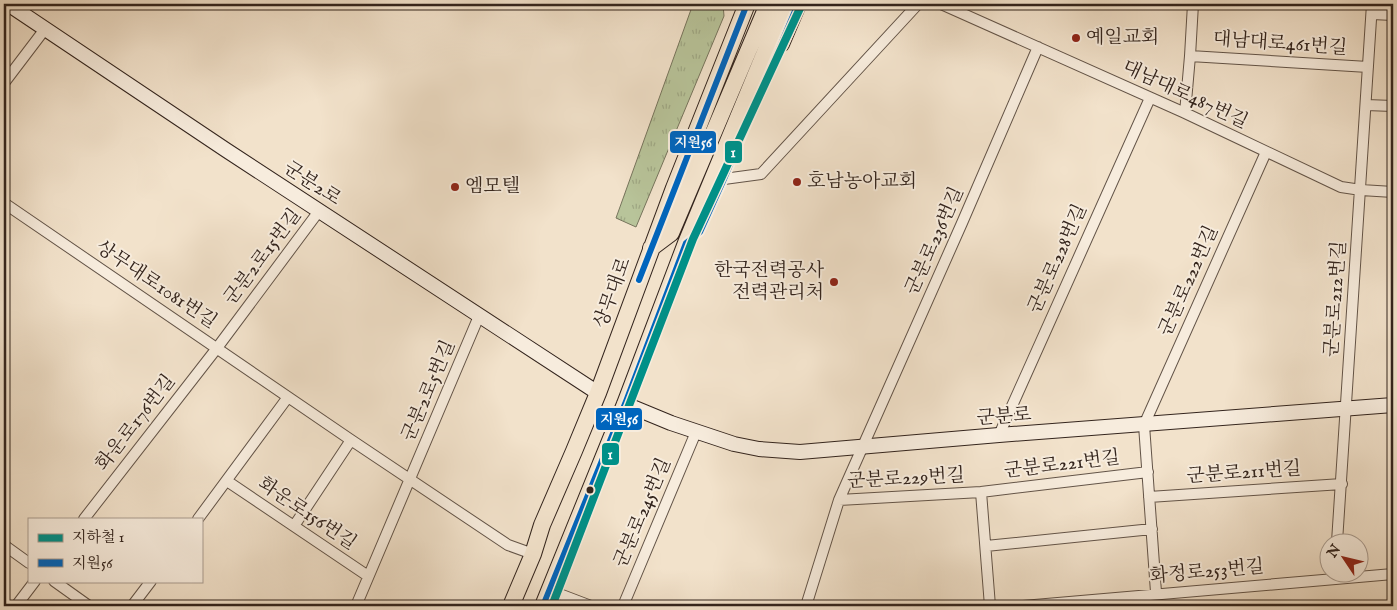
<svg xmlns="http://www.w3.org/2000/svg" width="1397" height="610" viewBox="0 0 1397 610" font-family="'IM FELL English','Noto Serif KR',serif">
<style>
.park{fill:url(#park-tufts);stroke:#76745c}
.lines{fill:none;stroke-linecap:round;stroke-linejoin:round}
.street-casing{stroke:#635448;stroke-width:12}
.secondary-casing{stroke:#33241d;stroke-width:16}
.primary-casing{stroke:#33241d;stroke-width:18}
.street{stroke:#f7ecdd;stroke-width:10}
.secondary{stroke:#f7ecdd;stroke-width:14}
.primary{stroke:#f2e2cb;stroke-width:16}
.bus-1-casing{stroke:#f7ecdd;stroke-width:10}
.bus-1{stroke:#0065bd;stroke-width:6}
.metro-1-casing{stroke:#f7ecdd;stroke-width:11}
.metro-1{stroke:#009088;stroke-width:8}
.poi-dot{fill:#8f2418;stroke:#f7ecdd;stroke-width:2}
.bus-dot{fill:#33241d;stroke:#f7ecdd;stroke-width:2}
.labels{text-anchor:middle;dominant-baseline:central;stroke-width:4;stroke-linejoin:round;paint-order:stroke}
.poi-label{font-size:19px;fill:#33241d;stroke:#f7ecdd;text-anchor:start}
.street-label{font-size:19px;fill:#33241d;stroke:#f7ecdd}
.line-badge{stroke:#f7ecdd;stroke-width:2}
.badge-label{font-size:14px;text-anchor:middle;font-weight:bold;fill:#fff}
</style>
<defs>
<pattern id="park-tufts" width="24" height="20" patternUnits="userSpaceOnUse" patternTransform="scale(1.25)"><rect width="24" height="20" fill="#b8c49a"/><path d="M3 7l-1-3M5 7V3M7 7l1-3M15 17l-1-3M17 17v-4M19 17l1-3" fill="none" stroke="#9fa884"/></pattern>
</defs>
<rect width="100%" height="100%" fill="#f2e2cb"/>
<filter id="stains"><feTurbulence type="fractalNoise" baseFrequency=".004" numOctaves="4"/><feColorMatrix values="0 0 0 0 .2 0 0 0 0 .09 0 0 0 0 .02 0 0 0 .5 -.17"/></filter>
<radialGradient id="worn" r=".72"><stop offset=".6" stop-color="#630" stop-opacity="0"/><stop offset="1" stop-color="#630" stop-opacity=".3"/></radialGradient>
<path class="park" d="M693 4H723L724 16 636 227 616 218Z"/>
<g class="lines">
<g class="street-casing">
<path id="street" d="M941 4 1185 113 1341 187 1361 190 1393 192
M1372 14 1393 15
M1190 56 1368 67
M4 83 45 29
M1366 105 1393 106
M1185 113 1190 56 1193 4
M724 179 761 174 918 4
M4 203 351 440 508 545 533 554
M999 435 1150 98
M227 481 368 576
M981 492 990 606
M1149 497 1342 484
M839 500 981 492 1148 472
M84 519 217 348 319 211
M198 519 288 397
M294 526 351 440
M1337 542 1372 4
M4 545 29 563
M986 546 1152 529
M54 581 89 606
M549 590 591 606
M16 606 35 581
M132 606 151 581
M356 606 479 316
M623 606 696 432
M806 606 839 500 962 223 1038 47
M1023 606 1393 574
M1157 606 1144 425 1266 152"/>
</g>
<g class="secondary-casing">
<path id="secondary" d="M8 4 226 150 598 393
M625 404 671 423 734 444 759 449 800 452 999 435 1393 405"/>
</g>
<g class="primary-casing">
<path id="primary" d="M781 44 798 4
M651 248 671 233 768 4
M511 606 533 554 542 525 574 451 598 393 674 188 747 4
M543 606 625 404 686 243 785 4"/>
</g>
<use href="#street" class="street"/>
<use href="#secondary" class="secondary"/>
<use href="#primary" class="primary"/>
<g class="bus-1-casing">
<path id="bus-1" d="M639 280 747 4
M543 606 625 404 686 243 700 232 724 179 798 4"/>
</g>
<use href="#bus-1" class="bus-1"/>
<g class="metro-1-casing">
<path id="metro-1" d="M552 606 693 239 802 4"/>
</g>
<use href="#metro-1" class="metro-1"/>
</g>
<g class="poi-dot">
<circle cx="1076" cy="38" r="5"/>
<circle cx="797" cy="182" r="5"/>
<circle cx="455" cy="187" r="5"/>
<circle cx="834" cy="282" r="5"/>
</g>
<circle class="bus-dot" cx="590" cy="490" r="4.5"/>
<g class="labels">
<g class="poi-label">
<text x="1086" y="38">예일교회</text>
<text x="807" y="182">호남농아교회</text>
<text x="465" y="187">엠모텔</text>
<text x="824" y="271" text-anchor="end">한국전력공사<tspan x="824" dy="22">전력관리처</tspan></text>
</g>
<g class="street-label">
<text transform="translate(1280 44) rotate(4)">대남대로461번길</text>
<text transform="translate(1185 95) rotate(25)">대남대로487번길</text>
<text transform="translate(312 184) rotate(33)">군분2로</text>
<text transform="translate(935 241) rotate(-66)">군분로236번길</text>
<text transform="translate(263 257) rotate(-53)">군분2로15번길</text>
<text transform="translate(1058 259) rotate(-66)">군분로228번길</text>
<text transform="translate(1189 281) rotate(-66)">군분로222번길</text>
<text transform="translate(156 285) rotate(34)">상무대로1081번길</text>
<text transform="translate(613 293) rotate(-70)">상무대로</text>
<text transform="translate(1336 299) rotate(-86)">군분로212번길</text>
<text transform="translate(429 391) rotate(-67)">군분2로5번길</text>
<text transform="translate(1004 417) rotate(-4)">군분로</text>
<text transform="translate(136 423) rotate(-52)">화운로176번길</text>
<text transform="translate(1062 465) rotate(-7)">군분로221번길</text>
<text transform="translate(1244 473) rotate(-4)">군분로211번길</text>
<text transform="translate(906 479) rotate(-3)">군분로229번길</text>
<text transform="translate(643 513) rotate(-67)">군분로245번길</text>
<text transform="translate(307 514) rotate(34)">화운로156번길</text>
<text transform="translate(1207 572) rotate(-5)">화정로253번길</text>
</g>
</g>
<g class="line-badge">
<rect x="669" y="130" width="48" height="24" rx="5" fill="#0065bd"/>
<rect x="724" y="140" width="19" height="24" rx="5" fill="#009088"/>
<rect x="595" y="407" width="48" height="24" rx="5" fill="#0065bd"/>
<rect x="601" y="442" width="19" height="24" rx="5" fill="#009088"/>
</g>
<g class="badge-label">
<text x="693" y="147">지원56</text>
<text x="733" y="157">1</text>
<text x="619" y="424">지원56</text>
<text x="610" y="459">1</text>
</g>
<rect width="1397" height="610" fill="none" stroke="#f2e2cb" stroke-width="20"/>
<rect x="5" y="5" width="1387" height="600" fill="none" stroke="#33241d" stroke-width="2.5"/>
<rect x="10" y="10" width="1377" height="590" fill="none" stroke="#33241d"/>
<rect x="28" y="518" width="175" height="65" fill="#f7ecdd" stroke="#a99c90"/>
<rect x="38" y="534" width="25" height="8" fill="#009088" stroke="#a99c90"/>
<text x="72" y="542" font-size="15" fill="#33241d">지하철 1</text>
<rect x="38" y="559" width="25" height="8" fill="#0065bd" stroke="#a99c90"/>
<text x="72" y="568" font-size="15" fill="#33241d">지원56</text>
<g transform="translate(1344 558) rotate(305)"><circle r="24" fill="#f7ecdd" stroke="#a99c90"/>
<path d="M0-4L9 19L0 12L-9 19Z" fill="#8f2418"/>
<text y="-8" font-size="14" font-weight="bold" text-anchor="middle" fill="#33241d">N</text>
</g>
<rect width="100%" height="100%" filter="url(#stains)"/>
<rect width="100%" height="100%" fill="url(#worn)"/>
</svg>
